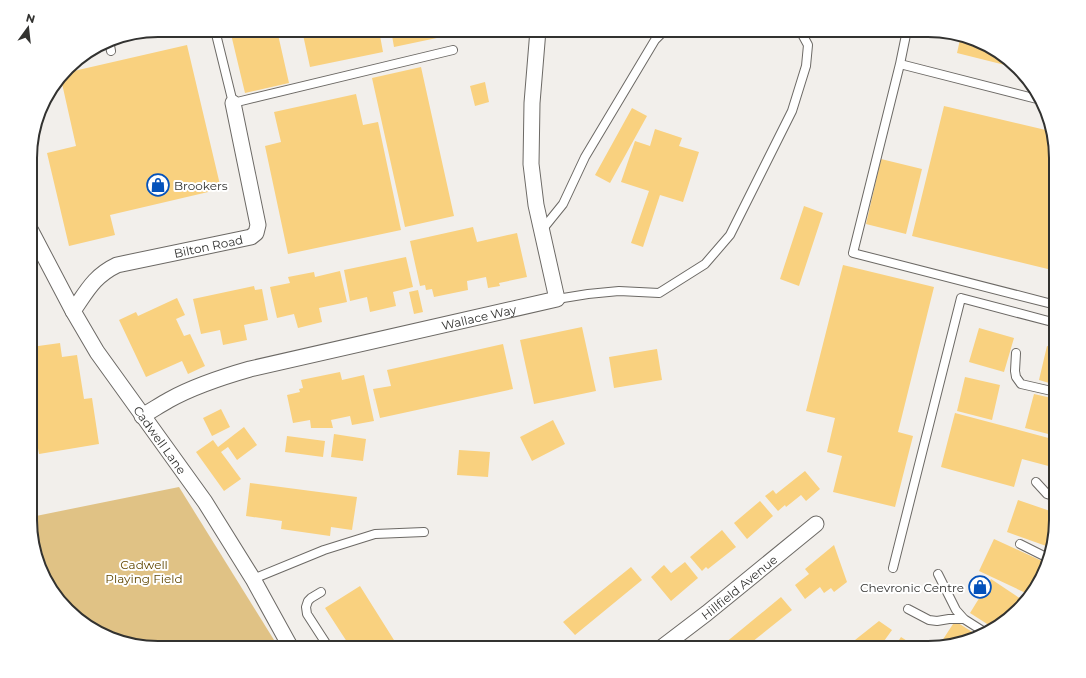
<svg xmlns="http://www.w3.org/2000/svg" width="1086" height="678" viewBox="0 0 1086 678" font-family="Montserrat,sans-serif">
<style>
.green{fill:#e0c285}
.building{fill:#f9d17f}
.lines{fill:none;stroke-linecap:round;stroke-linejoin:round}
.service-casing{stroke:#6c6965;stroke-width:10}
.minor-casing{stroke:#6c6965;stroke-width:17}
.service{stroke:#fff;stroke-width:8}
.minor{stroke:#fff;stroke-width:15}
.labels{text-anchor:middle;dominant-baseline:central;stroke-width:4;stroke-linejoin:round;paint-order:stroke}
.poi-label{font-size:12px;fill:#323230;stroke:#fff;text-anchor:start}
.street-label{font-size:12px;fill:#323230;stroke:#fff}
.park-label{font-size:12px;fill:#624803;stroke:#fff}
.rim{fill:none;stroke:#323230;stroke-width:2}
</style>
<rect width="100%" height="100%" fill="#f2efeb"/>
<path class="green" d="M179 487 279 648H158L125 644 87 627 51 591 31 537V517Z"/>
<path class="building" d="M230 30H277L289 83 245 93Z
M302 30H379L383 52 310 67Z
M391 30H470V31L394 47Z
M961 35 969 37 999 51 1013 67 957 53Z
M187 45 221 189 110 215 115 235 69 246 47 153 76 146 61 79 65 73Z
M421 67 454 216 405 227 372 78Z
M485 82 489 102 475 106 470 86Z
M356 94 363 125 378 122 401 230 288 254 265 146 281 142 274 112Z
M944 106 1050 131 1056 149V271L912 236Z
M632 108 647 116 610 183 595 175Z
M655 129 682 138 679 146 699 152 683 202 660 195 643 247 631 243 649 191 621 182 635 141 650 146Z
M881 159 922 169 906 234 866 224Z
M804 206 823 213 799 286 780 279Z
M473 227 477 242 517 233 527 277 499 283 500 286 488 288 486 277 467 281 468 290 434 297 432 289 426 290 425 285 420 286 410 241Z
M406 257 413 287 393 292 396 306 370 312 367 297 350 301 344 270Z
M843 265 934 287 898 432 913 436 895 507 833 492 842 456 827 452 835 418 806 411Z
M340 271 347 302 319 308 322 322 298 328 294 314 277 318 270 287 290 283 288 277 314 272 315 277Z
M254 286 255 290 262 289 268 320 244 325 247 340 223 345 220 330 201 334 193 299Z
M418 290 423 312 414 314 409 292Z
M177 298 185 315 176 319 184 336 190 334 205 366 188 374 182 361 146 377 119 320 136 312 138 316Z
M582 327 596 391 534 404 520 340Z
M979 328 1014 338 1004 372 969 362Z
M60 343 62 357 77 355 84 399 92 398 99 444 39 454 31 408 37 407 31 368V347Z
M503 344 513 389 380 418 373 389 391 386 387 370Z
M1047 346 1056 348V385L1039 380Z
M657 349 662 380 614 388 609 357Z
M340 372 342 380 364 375 374 421 352 425 350 416 331 420 333 428H311L310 420 293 423 287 395 300 392 299 389 303 388 301 380Z
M965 377 1000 385 992 420 957 411Z
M1034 394 1056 399V436L1025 428Z
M221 409 230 427 212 436 203 418Z
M955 413 1056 440V468L1022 459 1014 487 941 467Z
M553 420 565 444 532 461 520 437Z
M244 427 257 445 237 460 228 447 221 452 241 479 224 491 196 452 213 440 218 447Z
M334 434 366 439 363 461 331 457Z
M287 436 325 441 323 457 285 452Z
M459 450 490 452 488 477 457 475Z
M805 471 820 489 806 501 801 495 786 507 785 505 778 511 765 496 773 490 776 494Z
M250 483 357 497 352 530 331 527 330 536 281 529 282 521 246 516Z
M1018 500 1056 513V528L1049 547 1007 532Z
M760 501 773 516 747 539 734 523Z
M722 530 736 547 708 569 706 567 702 571 690 557Z
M994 539 1044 562 1035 591 1030 595 979 571Z
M834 545 847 582 834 592 831 588 824 593 820 587 805 599 795 585 809 574 805 569Z
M685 562 698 578 671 601 651 577 664 565 671 573Z
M631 567 642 580 575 635 563 622Z
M991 579 1024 601 995 629 970 613Z
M360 586 399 648H351L325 608Z
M781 597 792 610 757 638 745 648H719Z
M879 621 892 630 879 648H865L855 640Z
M955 621 977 635 938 647Z
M901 637 918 648H894Z"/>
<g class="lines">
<g class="service-casing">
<path id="service" d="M215 30 233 103 453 50
M109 40 111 51
M900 64 907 30
M1041 100 900 64 853 253 1056 305
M542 230 563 204 585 157 655 40 665 30
M557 299 588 294 619 291 659 293 705 264 730 235 792 111 806 66 808 45 802 34 798 30
M1016 353 1015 371 1016 377 1021 384 1056 392
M1036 482 1047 494 1056 497
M1020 544 1046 557
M893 568 961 298 1056 323
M938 574 956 610 964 619 986 633
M253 579 324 550 375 534 424 532
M321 592 311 598 308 601 306 607 307 614 329 648
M908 609 929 620 937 621 949 619H964"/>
</g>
<g class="minor-casing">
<g id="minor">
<path id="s1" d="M31 231 73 311 97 352 205 502 253 579 291 648"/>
<path id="s2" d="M73 311C87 291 94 276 117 265L251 237 256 233 258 225 233 103"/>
<path id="s3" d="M142 416C151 411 160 405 169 400 194 386 222 377 250 369L557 299 536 205 531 164 532 103 538 30"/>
<path id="s4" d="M661 648 707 613 816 524"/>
</g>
</g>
<use href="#service" class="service"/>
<use href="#minor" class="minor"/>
</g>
<defs>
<g id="shop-ring" transform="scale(1.15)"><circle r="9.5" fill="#fff" stroke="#0452bb" stroke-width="1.5"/><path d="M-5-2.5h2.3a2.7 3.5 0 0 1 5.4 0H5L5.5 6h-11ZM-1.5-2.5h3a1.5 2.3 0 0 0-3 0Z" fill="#0452bb"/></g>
</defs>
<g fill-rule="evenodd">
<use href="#shop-ring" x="158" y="185"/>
<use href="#shop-ring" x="980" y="587"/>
</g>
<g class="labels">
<g class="poi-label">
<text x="174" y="185">Brookers</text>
<text x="964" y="587" text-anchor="end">Chevronic Centre</text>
</g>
<g class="street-label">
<text stroke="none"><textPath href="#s2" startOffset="158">Bilton Road</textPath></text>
<text stroke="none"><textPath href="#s3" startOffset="353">Wallace Way</textPath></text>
<text stroke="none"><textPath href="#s1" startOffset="246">Cadwell Lane</textPath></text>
<text stroke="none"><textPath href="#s4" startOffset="99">Hillfield Avenue</textPath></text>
</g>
<g class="park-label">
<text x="144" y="564">Cadwell<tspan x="144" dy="14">Playing Field</tspan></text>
</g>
</g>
<path d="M0 0H1086V678H0ZM158 37H928A121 121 0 0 1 1049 158V520A121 121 0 0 1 928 641H158A121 121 0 0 1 37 520V158A121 121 0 0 1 158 37Z" fill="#fff" fill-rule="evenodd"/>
<path class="rim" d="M158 37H928A121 121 0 0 1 1049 158V520A121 121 0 0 1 928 641H158A121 121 0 0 1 37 520V158A121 121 0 0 1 158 37Z"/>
<g transform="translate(28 28) rotate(15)" stroke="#ffffff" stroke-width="3" paint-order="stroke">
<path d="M0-3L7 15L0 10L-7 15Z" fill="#323230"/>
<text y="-6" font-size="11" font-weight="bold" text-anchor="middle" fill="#323230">N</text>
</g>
</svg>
